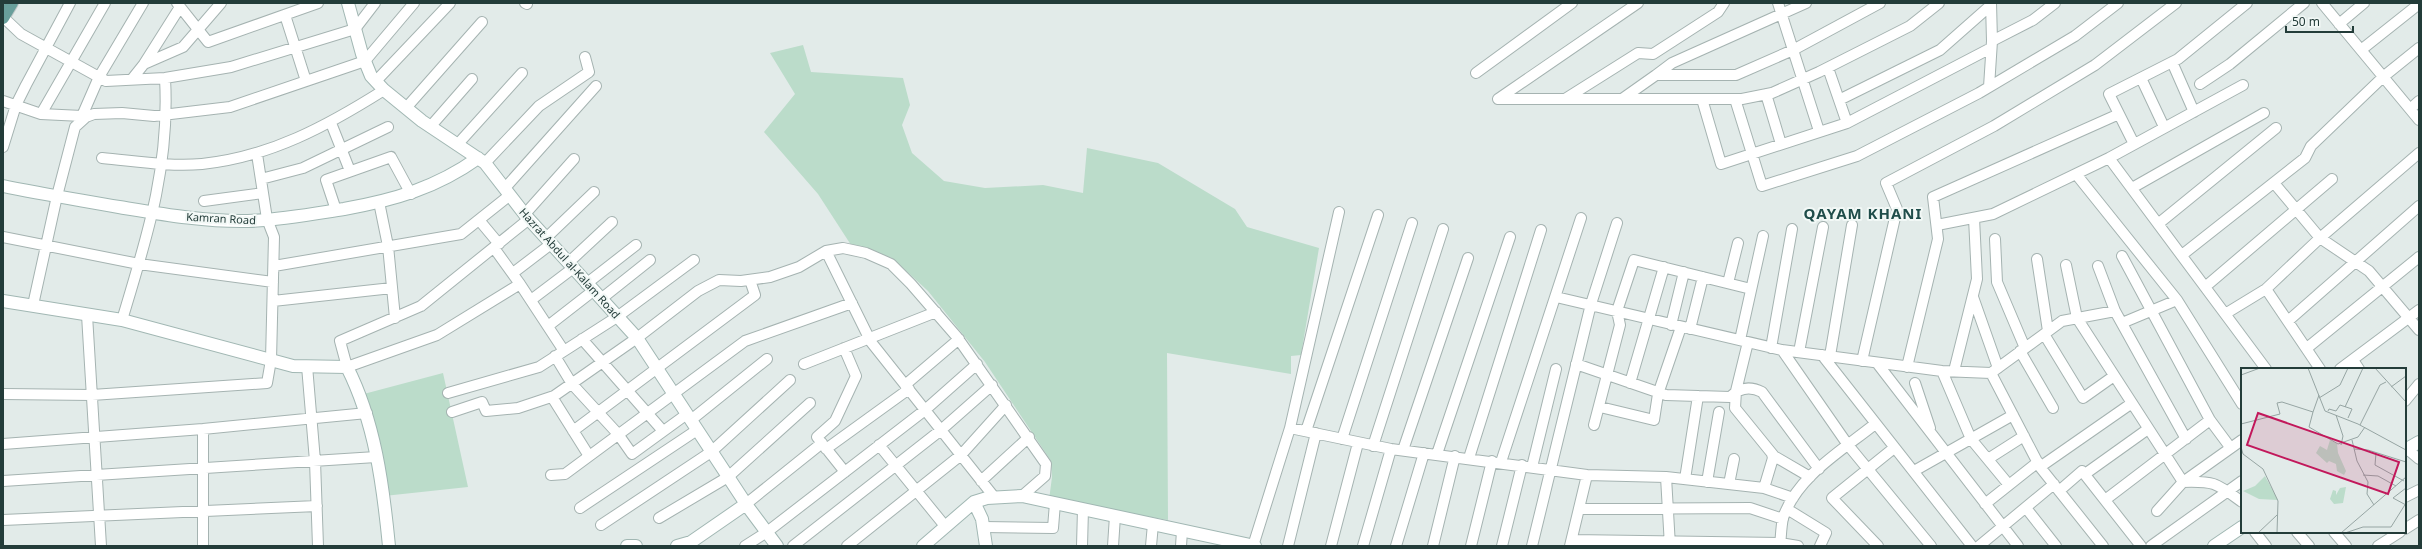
<svg xmlns="http://www.w3.org/2000/svg" width="2422" height="549" viewBox="0 0 2422 549" font-family="'Noto Sans',sans-serif">
<style>
.green{fill:#bbdcca}
.lines{fill:none;stroke-linecap:round;stroke-linejoin:round}
.street-casing{stroke:#a5b3b1;stroke-width:12}
.secondary-casing{stroke:#a1b7b3;stroke-width:14}
.primary-casing{stroke:#c1c8c8;stroke-width:14}
.street{stroke:#fff;stroke-width:10}
.secondary{stroke:#fff;stroke-width:12}
.primary{stroke:#689f9b;stroke-width:12}
.labels{text-anchor:middle;dominant-baseline:central;stroke-width:4;stroke-linejoin:round;paint-order:stroke}
.street-label{font-size:11px;fill:#233c39;stroke:#f2f8f6}
.district-label{font-size:15px;font-weight:bold;letter-spacing:1px;fill:#1f4d4a;stroke:#f2f8f6}
.inset-road{fill:none;stroke:#96a5a3;stroke-width:1}
.view{fill:#c2185b;fill-opacity:0.15;stroke:#c2185b;stroke-width:2}
.inset-edge{fill:none;stroke:#233c39;stroke-width:2}
</style>
<rect width="100%" height="100%" fill="#e2ebe9"/>
<path class="green" d="M803 45 811 72 903 78 910 105 902 125 912 153 944 181 985 188 1043 185 1083 193 1087 148 1158 163 1235 209 1247 227 1319 248 1301 355 1291 356V374L1167 353 1168 520 1049 500 1052 477 1051 461 985 362 928 291 892 258 851 245 818 194 764 132 795 94 770 53Z
M443 373 468 487 384 496 360 395Z"/>
<g class="lines">
<g class="street-casing">
<path id="street" d="M177 3 208 42 318 3
M525 3 527 4
M1778 3 1819 131
M2322 3 2419 120
M285 15 306 81
M3 17 21 34 106 81 165 78 231 67 355 29 375 3
M2339 24 2364 3
M1992 41 2033 20 2055 3
M2361 50 2419 4
M2172 62 2194 112
M144 64 180 7
M1828 68 1847 123
M1476 73 1572 3
M1656 75 1672 63 1806 3
M2141 78 2164 127
M132 79 144 64 183 47 221 3
M376 81 450 3
M2200 84 2230 64 2304 3
M1989 87 1992 41 1991 3
M1766 94 1781 144
M1498 99H1742L1772 93 1819 72 1910 26 1939 3
M1498 99 1638 3
M1565 99 1638 53 1653 54 1718 12 1724 3
M1622 99 1656 75H1736L1793 50 1880 3
M1702 99 1721 164 1847 123 1991 48
M1735 99 1762 186 1857 156 1979 93 2075 36 2118 3
M1839 100 1940 50 1991 5
M3 101 41 114 82 116
M406 108 482 22
M2410 109 2419 101
M41 114 105 3
M82 120V116L99 77 143 3
M331 123 350 171
M430 127 472 79
M2134 144 2109 94 2178 59 2247 3
M457 145 522 73
M3 147 16 105 26 85 70 3
M102 158C135 161 170 167 202 164 270 157 327 126 384 90
M2109 158 2266 369
M485 163 539 106 589 72 585 57
M2076 174 2177 300 2242 404
M261 179 303 168 388 127
M2274 183 2320 238 2369 271 2419 330
M505 188 596 86
M2132 188 2264 113
M204 201 263 193
M379 202 388 246 395 318
M336 210 326 180 391 157 411 194
M525 214 574 159
M479 220 499 244
M2158 224 2276 128
M1937 225 1993 214 2109 158 2243 85
M3 237 139 264 273 282
M546 238 594 192
M1995 239 1997 282 2025 348
M494 248 520 284 564 351
M826 251 871 342 995 498
M2182 255 2305 158 2311 146 2383 77 2419 48
M2122 256 2210 420 2230 447
M2037 259 2048 331
M568 263 612 222
M2066 265 2077 318 2183 482C2215 481 2216 483 2242 502
M274 266 461 234 510 195
M2098 266 2115 311 2186 439
M513 273 551 244
M1728 283 1738 243
M520 284 437 335 347 367 340 341 421 306 529 219
M586 284 636 245
M2205 287 2332 179
M2266 289 2320 369
M1556 297 1782 350 1942 371 1991 373 2062 321 2115 311
M1973 297 1998 368
M601 299 650 260
M531 300 572 269
M273 301 392 288
M33 305 57 196 75 127 86 117 94 114 122 113 154 116 230 107 365 61 414 3
M2225 314 2266 289 2320 238 2419 153
M87 315 101 546
M122 320C147 237 170 167 165 78
M2288 321 2419 206
M2122 323 2177 300
M1671 325 1684 272
M548 326 593 291
M1690 329 1703 277
M2044 334 2083 398 2114 376
M582 339 663 431
M1740 340 1763 236
M1748 342 1736 391 1735 408 1774 456 1810 477
M844 348 856 376 835 421 817 437 845 472
M1771 348 1792 229
M2307 348 2419 257
M1782 350 1848 445 1931 546
M2020 351 2053 408
M1799 352 1823 227
M1822 355 1972 546
M555 356 572 384 618 434 632 454 687 414
M1830 356 1852 225
M2353 360 2359 369
M1862 361 1897 209 1886 183 1994 126 2095 65 2176 3
M1877 363 2018 546
M804 364 936 312
M1576 364 1666 395 1730 397C1739 388 1750 386 1762 392L1819 469
M307 366 315 461 318 546
M1907 367 1938 239 1933 197 2119 114
M2340 369 2419 310
M1942 371 1971 439 2009 485
M1954 371 1977 279 1974 218
M1991 373 2040 467 2103 546
M1630 383 1664 267
M1915 383 1930 428
M905 385 959 339
M448 393 539 367 617 317 694 260
M3 394 92 395 267 383 271 360 274 237 267 219 257 154
M552 397 589 456
M2405 401 2419 384
M1600 407 1654 420 1658 394 1681 327
M452 412 482 402 486 411 518 408 554 396 637 338 698 291 719 280 741 281 770 277 799 267 826 251 843 248 866 253 891 264 911 284 957 337 1046 464 1045 476 1022 496
M691 420 767 359
M1594 425 1620 325 1617 311 1634 260 1751 289
M1290 428 1391 449 1587 475 1666 477 1764 488 1793 498
M203 429V546
M573 431 755 295 750 280
M1306 431 1378 215
M1342 439 1412 223
M3 444 203 429 367 413
M879 445 945 526
M1373 446 1443 229
M826 449 909 389
M2407 449 2419 459
M1403 450 1468 258
M1437 454 1510 237
M1469 458 1541 230
M1988 459 2024 436
M1501 462 1581 218
M1532 467 1556 369
M2040 467 2132 403
M1914 471 2013 415
M2085 474 2148 429
M551 475 565 474 745 341 852 303
M1666 477 1670 546
M1685 479 1698 396
M3 481 376 457
M981 481 1029 437
M1707 482 1719 412
M1729 484 1734 459
M1764 488 1773 458 1772 454
M2059 491 2082 471 2141 546
M2405 497 2419 490
M2105 500 2210 420
M746 504 822 443
M1985 504 2038 462
M580 508 697 430
M2026 508 2056 546
M1579 509 1750 508 1783 519
M1787 509 1826 533 1820 546
M2157 511 2183 482 2242 440
M659 518 728 477 810 403
M3 520 317 506
M601 525 711 452 790 380
M983 527 1053 528 1055 503
M2405 529 2419 520
M2255 532 2266 546
M2297 532 2309 546
M2334 532 2346 546
M1572 540 1780 543 1798 546
M745 546 767 532 925 410 977 364
M793 546 941 430 992 385
M847 546 961 455 1006 405
M1082 546 1083 509
M1113 546 1115 516
M1151 546 1153 524
M1181 546 1182 531
M1253 546 1290 428 1339 212
M1288 546 1316 433
M1331 546 1358 443
M1363 546 1391 449
M1396 546 1424 453
M1433 546 1455 456
M1471 546 1492 461
M1502 546 1522 465
M1532 546 1591 304 1617 223
M1570 546 1587 475
M1780 546C1781 537 1781 527 1783 518 1797 476 1843 450 1875 424
M1878 546 1832 498 1894 448
M1979 546 2054 484
M2151 546 2242 481
M2378 546 2400 532"/>
</g>
<g class="secondary-casing">
<path id="secondary" d="M348 3 362 54 371 76 384 90 422 121 485 163 526 216 637 338 748 507 777 546
M3 186C41 194 80 200 119 207 161 214 205 222 248 221 280 220 312 214 344 209 394 200 436 188 478 158
M3 301 122 320 293 366 347 367C375 422 383 485 389 546
M2405 450 2419 442
M974 502 982 519 986 546
M627 546H636
M677 546 691 542 746 504
M923 546 974 502 987 498 1022 496 1255 546
M2214 546 2242 527"/>
</g>
<g class="primary-casing">
<path id="primary" d="M3 18 12 3"/>
</g>
<use href="#street" class="street"/>
<use href="#secondary" class="secondary"/>
<use href="#primary" class="primary"/>
</g>
<g class="labels">
<g class="street-label">
<text transform="translate(221 218) rotate(3)">Kamran Road</text>
<text transform="translate(570 263) rotate(48)">Hazrat Abdul al-Kalam Road</text>
</g>
<g class="district-label">
<text x="1863" y="213">QAYAM KHANI</text>
</g>
</g>
<g transform="translate(2241 368)">
<rect width="165" height="165" fill="#e2ebe9"/>
<path d="M89 72 96 76 97 85 105 103 103 107 96 103 95 96 88 93 86 95 75 85 79 78 86 82ZM24 108 25 110 37 132 18 131 2 123 14 118ZM105 119 102 135 93 136 89 131 92 122 95 123V127L99 120Z" fill="#bbdcca"/>
<path class="inset-road" d="M67 0 84 43 117 56 165 82M134 0 165 34M0 7 19 0M150 19 165 8M78 30 99 17 107 0M104 39 122 0M87 43 88 41 95 43 99 37 111 41 107 50M72 44 68 59 97 76 117 69 124 59M95 47 102 68 100 77M0 56 39 46 36 35 41 34 72 44 78 27M119 57 139 17 145 14M111 72 116 93 127 114 126 126 133 137M0 79 2 86 22 101 37 133 36 165M113 81 127 82 165 94M135 85 134 97 163 113M122 107 137 108 155 118M165 120 152 130 165 137M17 165 36 147M100 165 165 109M104 165 122 159H150L165 135"/>
<path class="view" d="M17 45 158 94 147 126 6 77Z"/>
<rect width="165" height="165" class="inset-edge"/>
</g>
<rect width="2422" height="549" fill="none" stroke="#233c39" stroke-width="8"/>
<path d="M2286 26v6h67v-6" fill="none" stroke="#233c39" stroke-width="2"/>
<text x="2292" y="26" font-size="12" fill="#233c39" stroke="#f2f8f6" stroke-width="3" paint-order="stroke">50 m</text>
</svg>
